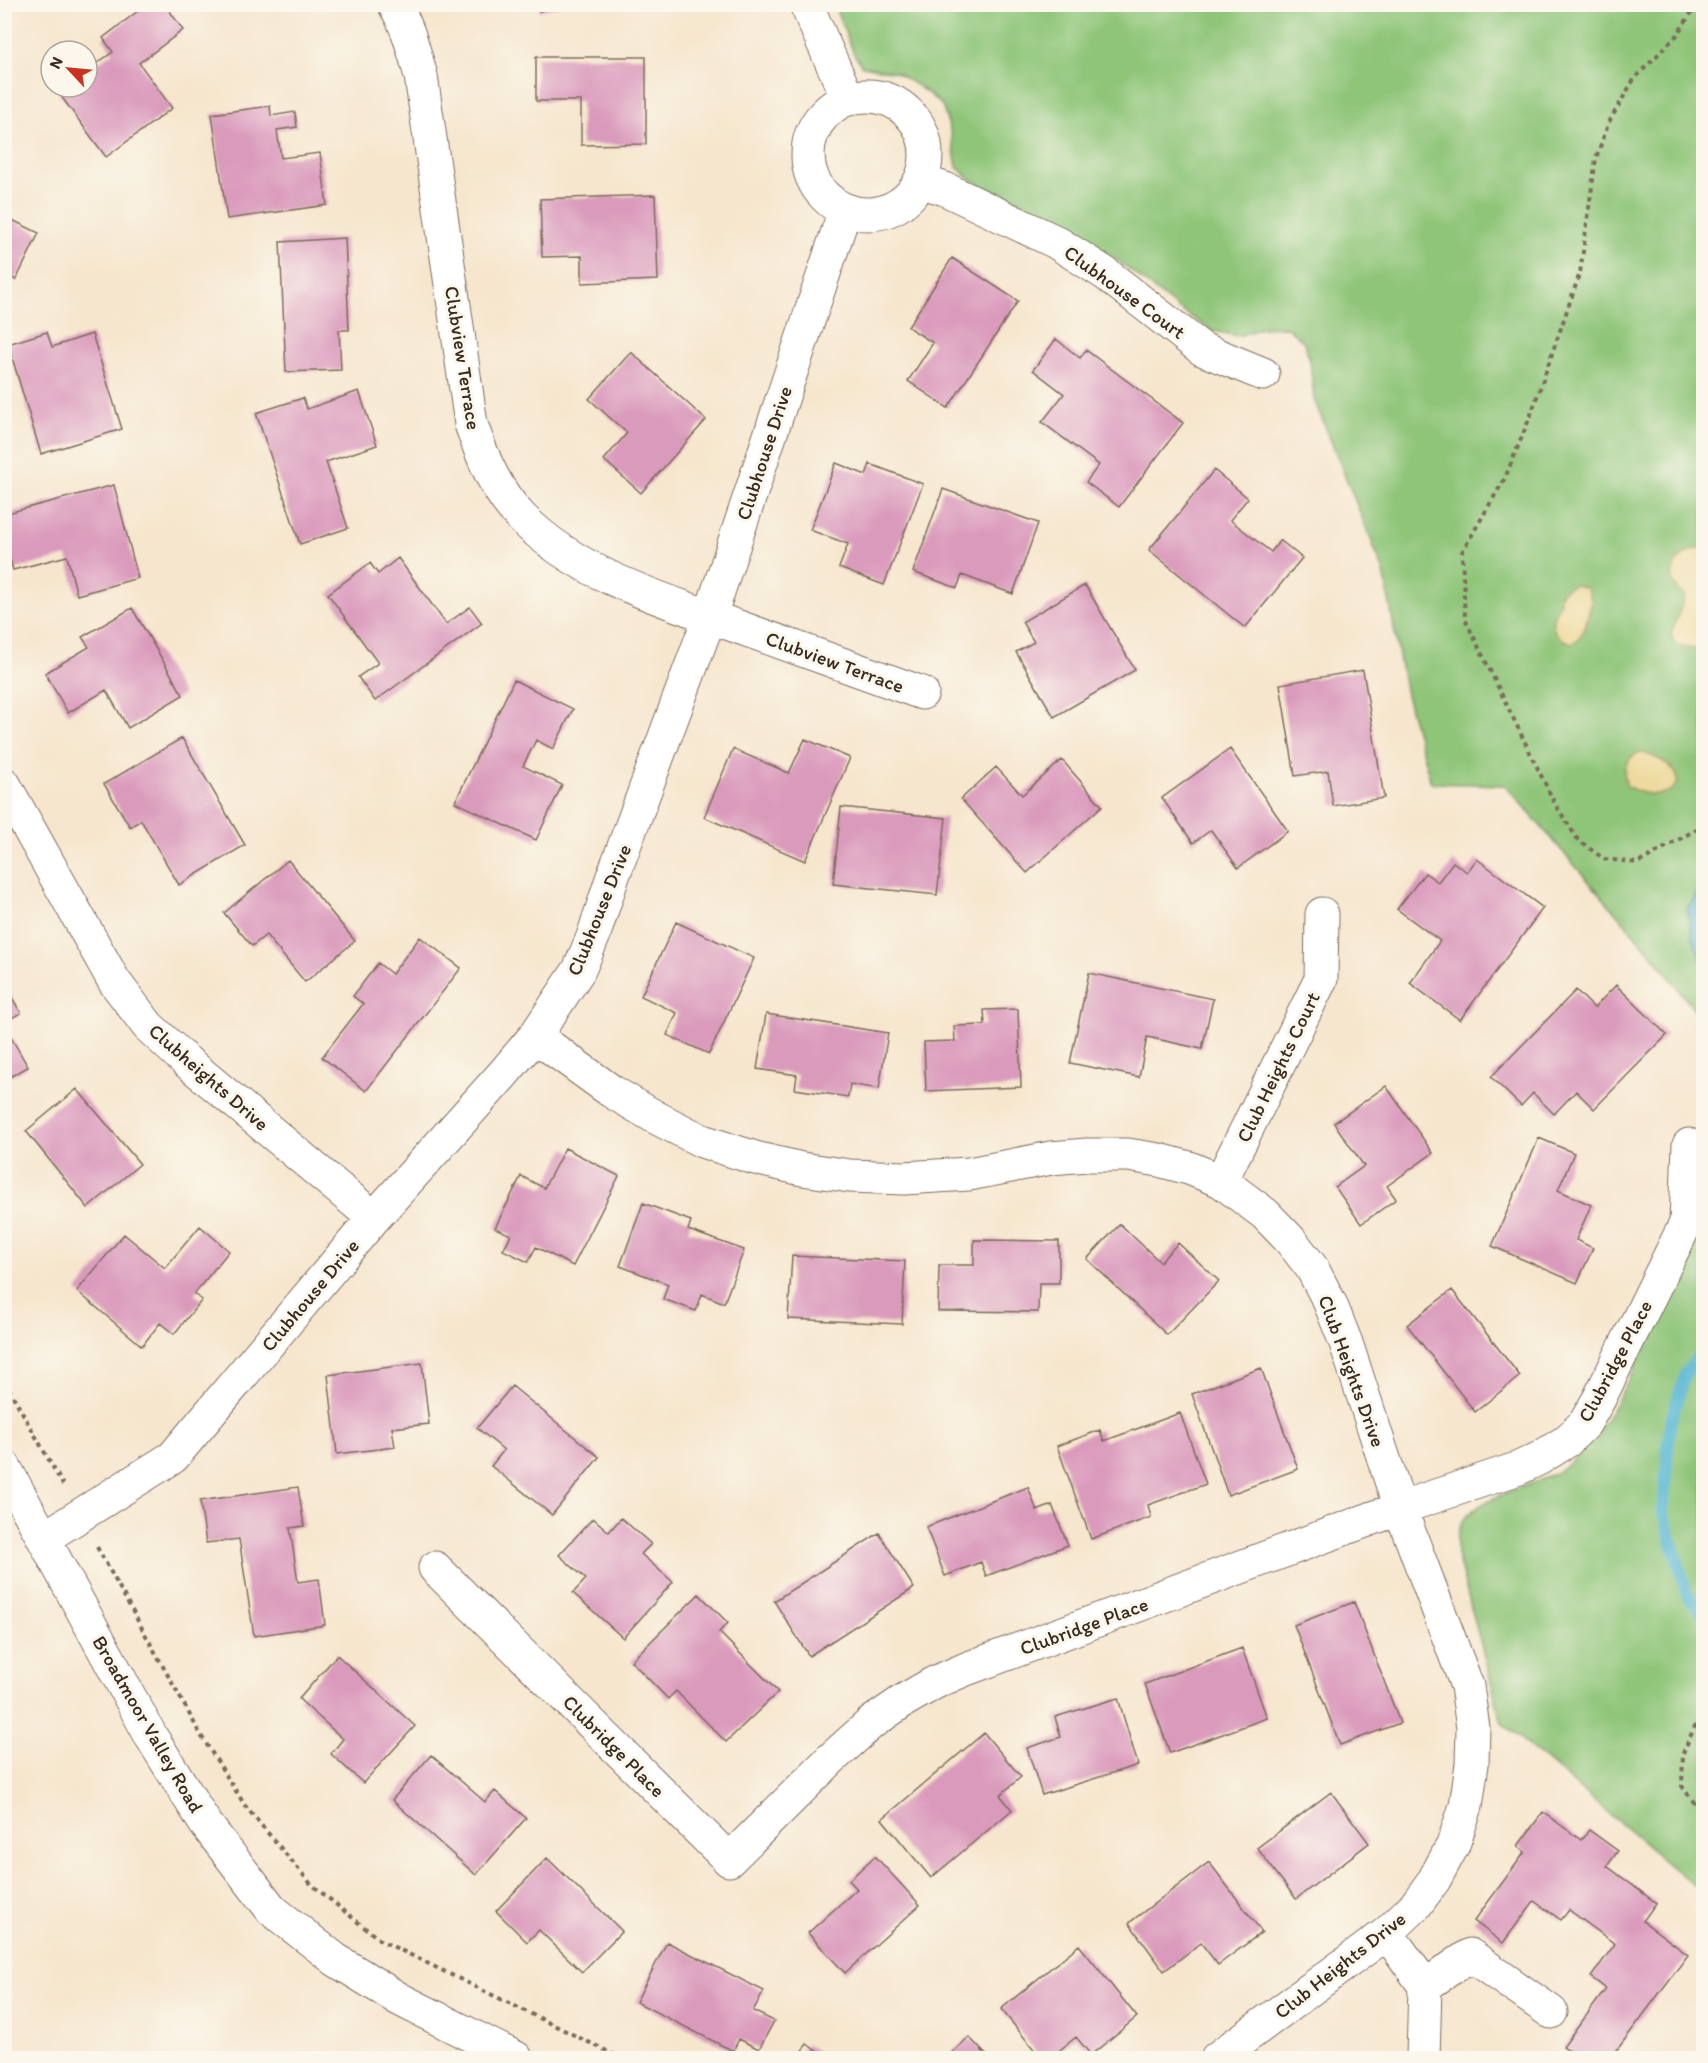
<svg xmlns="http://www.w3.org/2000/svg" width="1708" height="2063" viewBox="0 0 1708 2063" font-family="Itim,sans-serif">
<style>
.green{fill:#8ec578;stroke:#64784b;stroke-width:1.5}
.sand{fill:#eeda9e;stroke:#94825e;stroke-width:1.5}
.water{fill:#55b6d3;stroke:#487078;stroke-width:1.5}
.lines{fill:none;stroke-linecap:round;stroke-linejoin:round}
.stream{stroke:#55b6d3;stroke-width:12}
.building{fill:#da9abc}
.minor-casing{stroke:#7c6c5c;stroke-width:35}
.path{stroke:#7c6c5c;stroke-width:4;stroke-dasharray:4.5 4.5;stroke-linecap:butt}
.minor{stroke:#fff;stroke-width:33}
.labels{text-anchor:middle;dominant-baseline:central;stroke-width:6;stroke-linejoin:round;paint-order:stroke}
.street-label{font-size:20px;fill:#3b2a1e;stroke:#fbf7ec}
</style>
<rect width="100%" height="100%" fill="#fbf7ec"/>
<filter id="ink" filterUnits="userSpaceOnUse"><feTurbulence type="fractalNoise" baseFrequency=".0167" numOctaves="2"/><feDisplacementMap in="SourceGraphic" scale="12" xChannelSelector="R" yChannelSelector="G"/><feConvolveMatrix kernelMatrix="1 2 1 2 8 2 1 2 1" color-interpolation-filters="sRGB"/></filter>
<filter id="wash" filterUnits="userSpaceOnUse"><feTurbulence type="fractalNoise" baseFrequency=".008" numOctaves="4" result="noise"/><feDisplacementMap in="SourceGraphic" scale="24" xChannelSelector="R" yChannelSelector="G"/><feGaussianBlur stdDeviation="1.35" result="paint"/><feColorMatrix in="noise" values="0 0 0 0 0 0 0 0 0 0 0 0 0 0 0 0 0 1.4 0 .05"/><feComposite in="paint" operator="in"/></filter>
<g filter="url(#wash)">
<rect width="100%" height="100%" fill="#f6e6ce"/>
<path class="green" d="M834 5H1703V1022L1657 960 1505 785 1431 783 1406 695 1384 572 1314 399 1310 361 1304 342 1286 327 1261 328 1238 336 1213 331 1179 309 1112 256 1022 204 971 180 957 167 951 133 942 105 925 91 896 72 862 66 854 54Z
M1703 1228V1893L1502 1723 1457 1555C1457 1548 1456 1540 1458 1533 1466 1493 1544 1489 1571 1462 1606 1429 1626 1385 1647 1343 1666 1305 1685 1266 1703 1228Z"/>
<path class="sand" d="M1703 547H1704L1703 655 1698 649C1686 648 1674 649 1671 634L1685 596C1681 590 1674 588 1673 581 1669 562 1687 549 1703 547Z
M1575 585 1587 588 1592 602C1586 617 1587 633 1573 643 1559 641 1550 630 1554 616 1555 611 1559 608 1561 602L1559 597C1562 590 1568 586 1575 585Z
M1640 752C1708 772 1670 811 1627 786 1621 772 1625 758 1640 752Z"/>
<path class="water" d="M1703 884V965L1693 938 1687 909Z"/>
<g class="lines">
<path class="stream" d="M1704 1348 1685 1374 1670 1424 1663 1512 1687 1594 1704 1616"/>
</g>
<g id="blocks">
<path class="building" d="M147 4H165L183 30 139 63 172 108 106 157 58 92 64 87H87V70L113 52 103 38Z
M538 4H565V5L539 11Z
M536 57H646V144L581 145V101H536Z
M270 106 271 116 295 112 297 127 277 130 281 158 320 153 327 205 227 219 212 114Z
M655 195 658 280 582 283V256L542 257 540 199Z
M4 216 39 233 16 280 4 275Z
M345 238 349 330H339L341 370 286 372 280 242Z
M952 258 1018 301 948 408 908 381 933 343 908 327Z
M47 332 52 347 92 334 122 429 41 454 8 344Z
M1056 339 1080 358 1086 350 1183 423 1119 507 1086 482 1099 465 1042 422 1064 394 1033 370Z
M631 352 706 420 641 493 604 460 627 433 589 399Z
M359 391 377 445 326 462 348 528 300 544 256 413 303 398 307 409Z
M836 463 866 475 870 464 923 484 884 585 839 568 848 544 810 530Z
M1214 470 1248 498 1230 520 1271 552 1280 540 1302 558 1245 628 1149 550Z
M114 485 138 578 77 595 67 556 13 570 4 538V514Z
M943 489 1038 523 1013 594 962 575 957 588 913 572Z
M398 558 446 624 470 607 482 623 375 701 358 677 378 663 328 594 370 563 378 574Z
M1085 585 1135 670 1054 717 1016 652 1034 642 1022 622Z
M132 608 183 695 128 728 106 690 68 713 45 673 89 647 82 637Z
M1363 670 1384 798 1333 806 1328 771 1295 776 1280 684Z
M514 680 573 709 553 749 536 740 523 766 562 785 536 840 455 802Z
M182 738 245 845 179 885 141 820 130 827 104 784Z
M805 739 850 758 805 861 704 817 733 749 789 773Z
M1230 749 1288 831 1238 868 1211 830 1193 843 1162 798Z
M1062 760 1102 806 1027 873 961 799 996 767 1022 795Z
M841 807 946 818 937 895 833 884Z
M1477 859 1543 908 1460 1020 1410 983 1440 941 1397 909 1425 873 1438 882 1453 862 1467 872Z
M288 860 355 941 305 982 266 935 252 946 224 913Z
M676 922 754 958 709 1054 667 1035 677 1013 641 996Z
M420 937 461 968 366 1091 322 1057 363 1004 353 996 378 963 392 974Z
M1089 973 1213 999 1202 1049 1147 1037 1139 1077 1070 1063Z
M4 984 21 1013 4 1022Z
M1616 985 1667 1035 1594 1109 1576 1091 1554 1114 1533 1093 1521 1106 1491 1077 1576 990 1594 1008Z
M1018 1009 1021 1087 926 1091 924 1042 955 1041 954 1026 985 1025 984 1010Z
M766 1014 888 1033 879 1089 850 1084 848 1097 795 1089 797 1075 757 1069Z
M4 1025 28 1067 4 1080Z
M1386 1086 1433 1153 1387 1186 1396 1199 1361 1224 1335 1187 1364 1166 1334 1123Z
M77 1089 140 1164 88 1208 26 1131Z
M1539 1138 1574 1153 1558 1190 1591 1205 1576 1240 1593 1248 1577 1283 1492 1246Z
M565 1148 619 1176 573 1266 536 1247 528 1262 503 1250 511 1235 495 1228 521 1176 544 1188Z
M643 1203 691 1221 688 1230 744 1250 724 1303 702 1294 696 1311 663 1299 668 1284 620 1266Z
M1120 1224 1160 1262 1178 1243 1219 1281 1167 1335 1087 1259Z
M200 1226 229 1251 194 1294 202 1300 174 1334 160 1323 142 1346 77 1291 124 1234 165 1268Z
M974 1240 1059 1241V1283H1039L1038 1312 938 1311 939 1265H974Z
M792 1256 905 1261 902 1324 788 1319Z
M1452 1290 1520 1376 1475 1412 1407 1325Z
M422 1363 429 1424 392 1428 395 1447 337 1454 328 1375Z
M1261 1368 1298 1469 1228 1495 1192 1394Z
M512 1386 599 1457 552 1515 491 1466 504 1450 477 1428Z
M1180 1413 1206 1484 1148 1505 1151 1517 1091 1539 1057 1446 1100 1430 1104 1441Z
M298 1487 304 1526 290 1528 298 1582 319 1579 325 1625 254 1636 239 1539 206 1543 200 1501Z
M1028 1487 1037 1511 1052 1505 1068 1545 986 1576 981 1562 945 1576 926 1527Z
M593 1518 609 1532 621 1518 651 1544 641 1554 673 1582 623 1638 573 1593 586 1579 559 1555Z
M879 1533 914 1588 809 1656 774 1601Z
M699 1594 728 1623 719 1632 778 1692 726 1742 676 1691 668 1699 631 1661Z
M1354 1602 1400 1723 1340 1745 1294 1625Z
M1242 1648 1267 1718 1170 1753 1145 1684Z
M337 1655 415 1726 363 1783 331 1754 343 1739 299 1699Z
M1118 1698 1138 1765 1042 1795 1027 1748 1061 1737 1055 1717Z
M984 1733 1021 1777 1000 1795 1012 1810 931 1878 882 1819Z
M431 1755 485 1802 495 1791 526 1818 476 1875 392 1800Z
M1331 1792 1369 1843 1296 1899 1257 1848Z
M1543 1812 1581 1840 1589 1830 1618 1851 1607 1866 1656 1903 1643 1921 1688 1955 1611 2058H1579L1563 2047 1606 1989 1591 1977 1615 1944 1569 1910 1561 1920 1534 1901 1503 1943 1474 1921 1525 1852 1518 1846Z
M875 1856 920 1905 845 1973 808 1933 857 1889 849 1880Z
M547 1858 622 1931 582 1972 539 1930 527 1942 496 1911Z
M1209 1862 1262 1932 1218 1965 1201 1943 1164 1971 1129 1923Z
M667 1942 764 1991 753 2011 774 2021 759 2049 739 2039 733 2051 636 2002Z
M1079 1945 1137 2017 1091 2055 1076 2037 1050 2058H1041L1001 2009Z
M969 2037 989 2058H946Z
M807 2044 826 2058H796Z"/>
</g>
</g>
<g filter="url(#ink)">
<use href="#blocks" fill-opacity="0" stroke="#7c6c5c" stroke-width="1.5"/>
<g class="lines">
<g class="minor-casing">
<path id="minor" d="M394 4C408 25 414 52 421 76L471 424C483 459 496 492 523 519 581 576 659 598 733 625 796 648 859 670 922 693
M806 4 848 99
M808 155a59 59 0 1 1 118 0a59 59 0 1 1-118 0Z
M920 181 945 189 1056 242 1106 274 1202 349 1263 374
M4 784 114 981 148 1026 186 1061 374 1218
M535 1036 611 1091 655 1117 702 1141 755 1158 802 1169 850 1176 904 1178 969 1174 1051 1158 1087 1155H1128L1159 1160 1189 1168 1221 1181 1265 1214 1291 1241 1312 1268 1330 1303 1346 1343 1400 1508 1467 1686 1473 1728 1472 1764 1466 1806 1453 1845 1434 1880 1415 1906 1387 1933 1217 2058
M1221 1181 1321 979 1322 914
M4 1466 152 1738 205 1823 272 1910 336 1960 399 1999 516 2058
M44 1538 173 1457 374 1218 504 1073 535 1036 579 970 593 937 613 876 710 616 845 210
M435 1568 729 1860 831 1759 871 1723 903 1701 934 1683 966 1669 1400 1508 1519 1468 1540 1458 1567 1441 1585 1423 1599 1399 1686 1223 1689 1145
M1387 1933 1425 1986 1423 2058
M1425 1986 1470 1955 1551 2012"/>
</g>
<path class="path" d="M1697 4 1677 35 1634 79 1609 122 1596 158 1580 273 1530 417 1505 478 1462 552 1465 619 1555 804 1578 840 1604 859 1638 863 1704 825
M4 1380 63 1485
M97 1547 202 1737 246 1807 311 1884 380 1940 621 2058
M1704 1720 1694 1728 1683 1753 1682 1786 1704 1816"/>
<use href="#minor" class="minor"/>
</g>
</g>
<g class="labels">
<g class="street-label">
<text transform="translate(1125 292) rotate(36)">Clubhouse Court</text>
<text transform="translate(463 358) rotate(81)">Clubview Terrace</text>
<text transform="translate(764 453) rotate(-72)">Clubhouse Drive</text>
<text transform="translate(835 662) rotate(20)">Clubview Terrace</text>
<text transform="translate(599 910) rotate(-68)">Clubhouse Drive</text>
<text transform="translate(1278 1067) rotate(-64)">Club Heights Court</text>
<text transform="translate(209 1077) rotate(41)">Clubheights Drive</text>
<text transform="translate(310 1295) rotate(-50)">Clubhouse Drive</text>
<text transform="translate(1615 1361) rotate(-62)">Clubridge Place</text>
<text transform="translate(1352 1371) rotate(70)">Club Heights Drive</text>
<text transform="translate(1084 1626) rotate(-20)">Clubridge Place</text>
<text transform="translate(148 1724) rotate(60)">Broadmoor Valley Road</text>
<text transform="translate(614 1746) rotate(45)">Clubridge Place</text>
<text transform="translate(1340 1965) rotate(-38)">Club Heights Drive</text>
</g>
</g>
<rect width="1708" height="2063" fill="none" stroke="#fbf7ec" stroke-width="24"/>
<g transform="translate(69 69) rotate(296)"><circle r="28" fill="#fbf7ec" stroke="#aea59a" stroke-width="1.5"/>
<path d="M0-4.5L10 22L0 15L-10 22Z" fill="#c8321e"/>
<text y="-9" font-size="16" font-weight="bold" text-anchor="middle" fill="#3b2a1e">N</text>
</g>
</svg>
